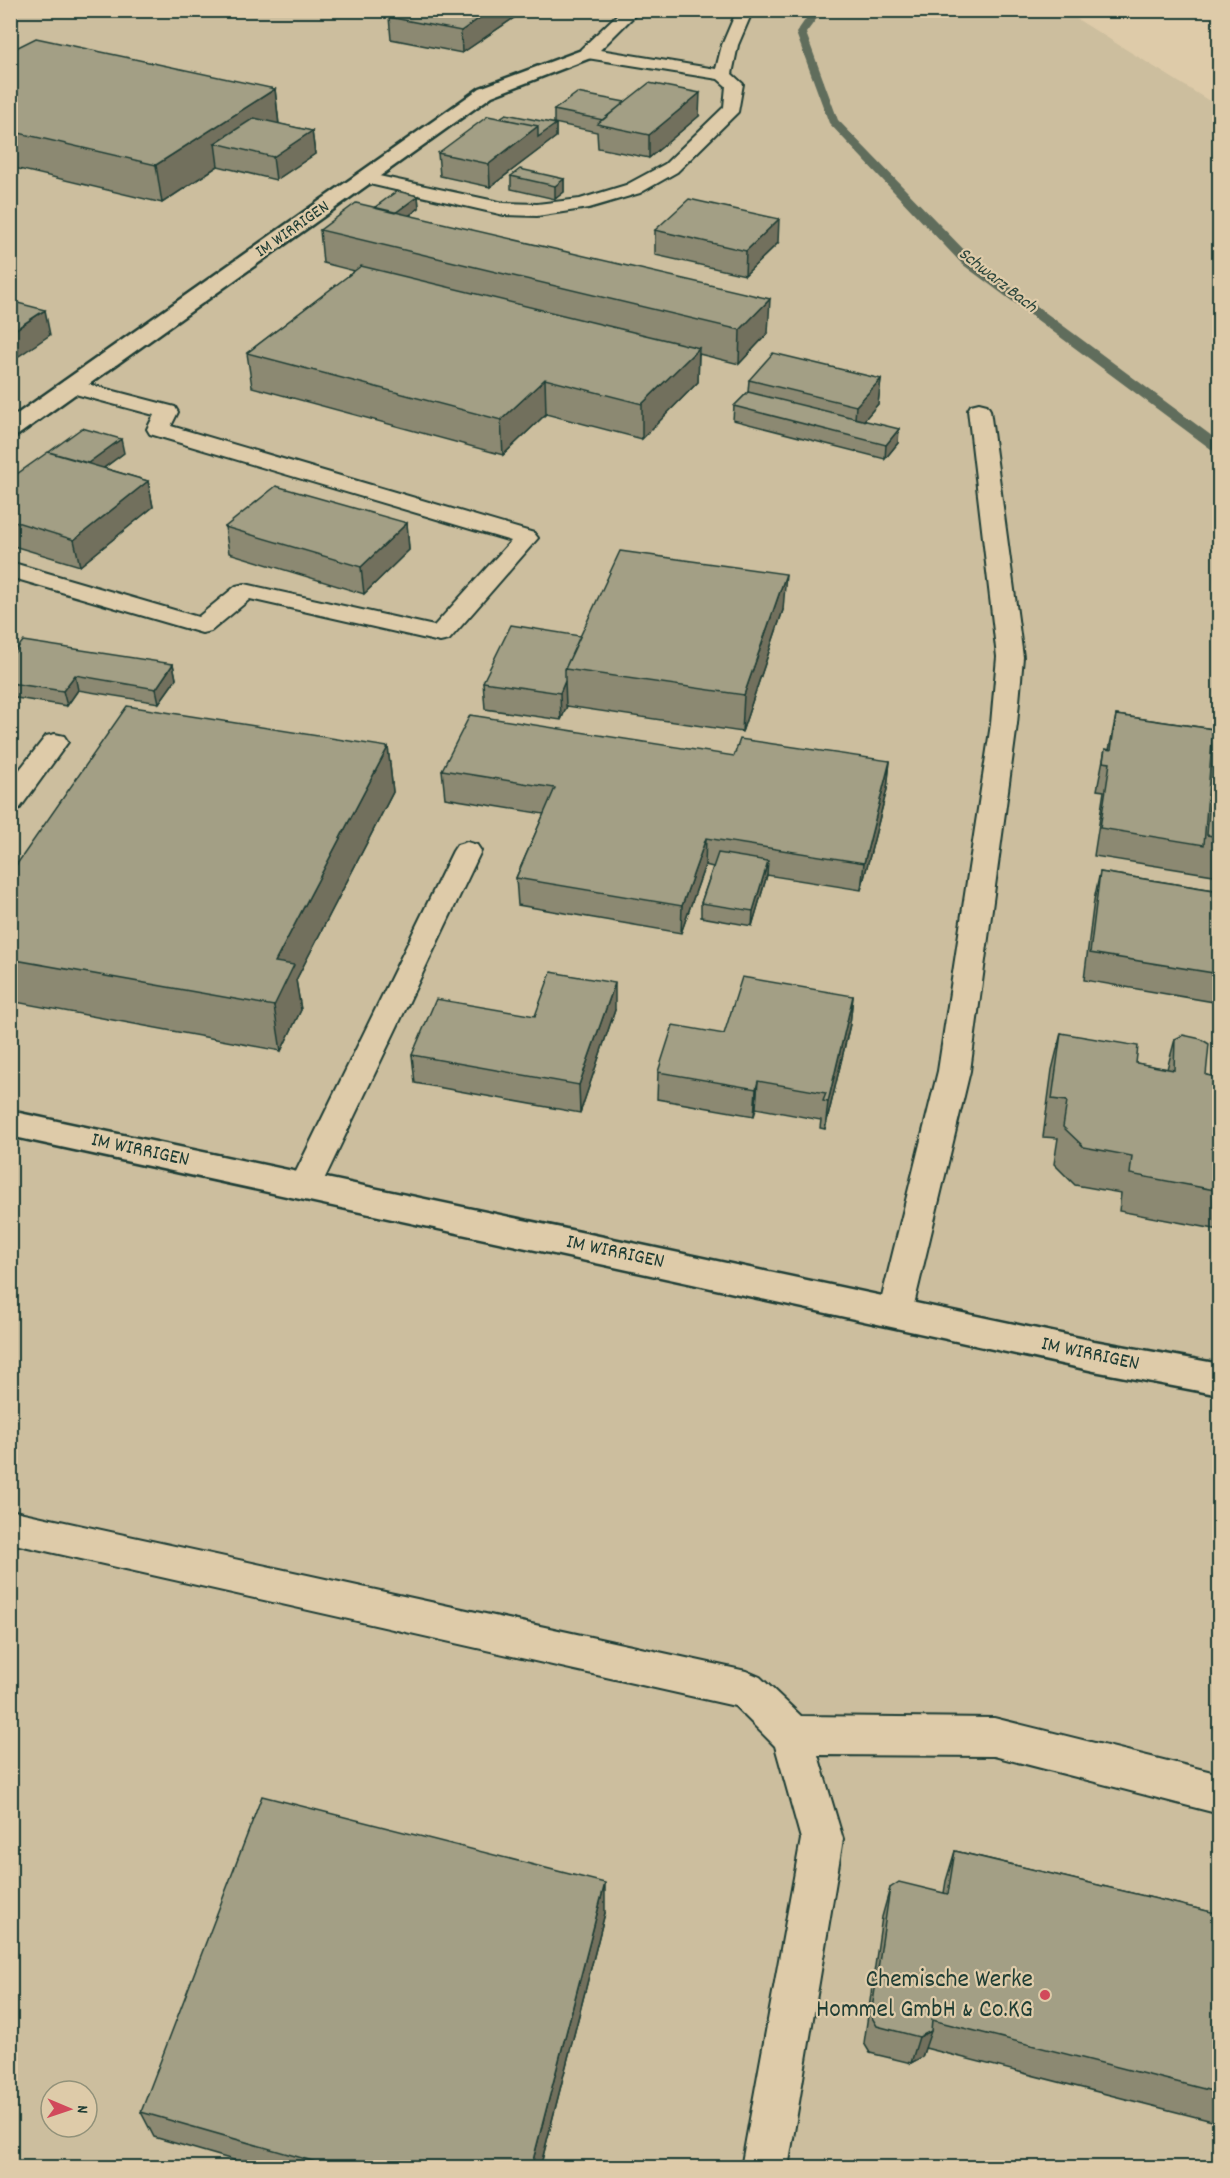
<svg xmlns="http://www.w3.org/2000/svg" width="1230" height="2178" viewBox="0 0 1230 2178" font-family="Dekko,sans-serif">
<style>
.built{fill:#ccbe9e;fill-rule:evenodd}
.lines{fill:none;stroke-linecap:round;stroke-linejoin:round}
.stream{fill:#606d5c;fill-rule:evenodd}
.lane-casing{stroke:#1f3d34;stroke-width:4}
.street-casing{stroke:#1f3d34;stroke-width:5}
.lane{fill:#decba9;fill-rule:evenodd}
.street{fill:#decba9;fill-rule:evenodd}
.wall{fill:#8c8972;stroke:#1f3d34;stroke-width:1.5}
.shaded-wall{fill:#726f5d;stroke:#1f3d34;stroke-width:1.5}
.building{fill:#a39f85;stroke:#1f3d34;stroke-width:1.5}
.poi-dot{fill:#d1495b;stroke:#decba9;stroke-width:2}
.labels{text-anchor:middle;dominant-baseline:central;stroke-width:4.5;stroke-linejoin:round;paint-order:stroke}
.far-street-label{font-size:18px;fill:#1f3d34;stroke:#decba9}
.far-water-label{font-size:18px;font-style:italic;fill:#2a453b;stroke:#decba9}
.street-label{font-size:21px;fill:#1f3d34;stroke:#decba9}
.near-poi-label{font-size:26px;fill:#1f3d34;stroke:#decba9;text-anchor:end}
</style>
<rect width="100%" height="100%" fill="#decba9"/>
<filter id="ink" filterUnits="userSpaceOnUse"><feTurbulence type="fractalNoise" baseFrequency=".0167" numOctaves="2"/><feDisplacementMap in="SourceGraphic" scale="12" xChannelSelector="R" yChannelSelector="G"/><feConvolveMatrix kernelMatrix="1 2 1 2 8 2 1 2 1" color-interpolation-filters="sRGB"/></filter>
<g filter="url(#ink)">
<path class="built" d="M11 11H1064L1219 107V2167L11 2168ZM51 2091H87V2127H51Z"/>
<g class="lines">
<path class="stream" d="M812 10H823L806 33 838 120 972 258 1220 442V453L1215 452 962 264 829 123 796 33Z"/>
<g class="lane-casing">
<path id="lane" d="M622 10H640L600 50 716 69 722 45 737 10H753L738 45 732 74 743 84 738 112 677 172 640 193 589 208 537 216 504 215 365 183 359 182 356 178 359 174 365 173 504 203 537 204 580 199 626 185 665 164 724 107 726 86 718 79 581 57 579 53 581 49Z
M72 380 175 407 178 412 171 426 534 533 538 538 449 640 440 642 250 599 211 631 202 633 10 577V562L198 617 236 586 245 584 434 626 511 541 150 434 147 429 154 415 64 391 61 386 64 381Z
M979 403 987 405 990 410 1023 657 1017 724 970 1071 912 1313 907 1323 895 1327 883 1323 878 1313 938 1071 991 724 997 657 968 410 971 405Z
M55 734 64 736 68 742 20 808 10 811V782L46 736Z
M467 842 477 845 481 851 321 1186 317 1195 305 1199 293 1195 289 1186 453 851 457 845Z
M10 1510 746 1671 760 1677 801 1716 994 1718 1220 1774V1814L994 1756 818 1755 843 1839 788 2168H741L801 1839 775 1746 735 1706 10 1543Z"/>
</g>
<g class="street-casing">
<path id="street" d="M587 48 593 49 596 53 593 57 492 96 18 435 10 437V419L480 88Z
M10 1111 1094 1341 1220 1364V1395L1094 1371 10 1136Z"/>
</g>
<use href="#lane" class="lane"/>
<use href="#street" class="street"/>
</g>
<path class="wall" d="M399 10H515V17L462 53 391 39 389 17Z
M10 51 275 89 279 124 312 131 315 154 276 180 218 166 162 203 10 167Z
M625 102 699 116 649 158 598 148 597 132 554 123V110Z
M500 118 556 124V137L490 187 440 176 438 153Z
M511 176 564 179V192L555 199 511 189Z
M418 196 419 208 409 216 768 333 739 364 699 354 698 382 642 439 546 414 503 455 252 387 247 353 355 271 323 263 320 230 374 208Z
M655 230 778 243 745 275 655 255Z
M881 379 878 404 864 420 898 443 885 459 733 420 734 406 748 392 749 380Z
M124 453 104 468 148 481 153 507 80 566 10 545V479Z
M407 523 409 550 364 594 229 553 225 527Z
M783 610 742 732 567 706 561 720 485 709 483 682 580 636Z
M10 658 173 664 176 679 159 703 78 690 67 706 10 697Z
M1116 715 1213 729 1216 719 1220 720V876L1094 856 1104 791 1097 790 1105 749 1109 750Z
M388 747 393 792 296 980 301 1010 281 1051 10 1001V874Z
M734 756 890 761 887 789 861 890 767 875 752 926 701 917V903L713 867 705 865 681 933 518 905 516 878 544 814 445 798 442 770Z
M1100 872 1220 891V1003L1084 980 1094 900Z
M853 996 850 1024 825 1129 820 1128 821 1120 756 1108 754 1116 657 1099 658 1072 724 1034Z
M615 1010 580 1113 415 1083 412 1055Z
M1061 1033 1136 1063 1167 1069 1175 1039 1206 1075 1220 1078V1230L1119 1211 1121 1193 1075 1185 1054 1164 1058 1138 1043 1137 1052 1070Z
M955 1851 1220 1914V2123L925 2048 922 2057 911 2063 870 2053 864 2043 882 1917 890 1888 944 1893 946 1881Z
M605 1913 540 2168H261L154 2137 141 2112Z"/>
<path class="shaded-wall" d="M491 10H515V17L462 53 461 31Z
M275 89 279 126 215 143 218 166 162 203 156 165Z
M700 93 699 116 649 158V135Z
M556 124V137L490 187 489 164 538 126Z
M312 131 315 154 276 180 273 157Z
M564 179V192L555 199V186Z
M418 196 419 208 376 240 375 228Z
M779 219 778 243 745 275 746 251Z
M770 299 768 333 739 364 740 330Z
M45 310 50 335 10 362V333Z
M699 348 698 382 642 439V404Z
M545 379 546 414 503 455 501 420Z
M881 379 878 404 854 432 856 406Z
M899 429 898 443 885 459 886 445Z
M121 439 124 453 87 480 84 466Z
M148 481 153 507 80 566 74 540Z
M407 523 409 550 364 594 361 567Z
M786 574 783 610 742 732 744 695Z
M173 664 176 679 159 703 156 689Z
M75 675 78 690 67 706 63 691Z
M565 681 566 706H567L561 720 560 693Z
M388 747 393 792 296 980 301 1010 281 1051 274 1006 275 962Z
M890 761 887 789 861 890 864 863Z
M706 838 705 865 681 933 682 906Z
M768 861 767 875 752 926 753 911Z
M615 983V1010L580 1113 579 1085Z
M853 996 850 1024 825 1129 828 1102Z
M758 1081 756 1108 754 1116 756 1089Z
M605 1883V1913L540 2168H531Z
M931 2031 922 2057 911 2063 919 2037Z"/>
<path class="building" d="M399 10H491L461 31 389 17Z
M36 38 275 89 156 165 10 131V51Z
M649 83 700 93 649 135 597 124Z
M577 93 625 102 603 120 554 110Z
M506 114 556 124 538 137V126L500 118Z
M488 116 538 126 489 164 438 153Z
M254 118 312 131 273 157 215 143Z
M520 169 564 179 555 186 511 176Z
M397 191 418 196 395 213 374 208Z
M689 199 779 219 746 251 655 230Z
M356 203 770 299 740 330 320 230Z
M361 266 699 348 642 404 545 379 501 420 247 353Z
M10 301 45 310 10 333Z
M773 353 881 379 856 406 749 380Z
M748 392 899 429 886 445 734 406Z
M82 428 121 439 88 463 49 452Z
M48 452 148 481 74 540 10 520V479Z
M276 486 407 523 361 567 225 527Z
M620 551 786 574 744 695 565 669Z
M511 625 580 636 565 669V681L560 693 483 682Z
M23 641 173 664 156 689 75 675 63 691 10 683V658Z
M127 706 388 747 275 962 294 965 274 1006 10 959V874Z
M470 715 734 756 740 739 890 761 864 863 706 838 682 906 516 878 555 788 442 770Z
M1116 715 1213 729 1204 845 1100 828 1110 763 1103 762 1105 749 1111 750Z
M1216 719 1220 720V837L1207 835Z
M718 853 768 861 753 911 701 903Z
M1100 872 1220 891V974L1090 953Z
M551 972 615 983 579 1085 412 1055 436 999 535 1016Z
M742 977 853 996 828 1102 823 1101 826 1093 758 1081 756 1089 658 1072 673 1025 724 1034Z
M1061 1033 1138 1046 1136 1063 1174 1070 1175 1039 1183 1035 1201 1039 1209 1044 1206 1075 1220 1078V1191L1130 1174 1132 1156 1084 1147 1063 1127 1067 1101 1052 1099Z
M262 1796 605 1883 531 2168H337L141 2112Z
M955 1851 1220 1914V2093L932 2020 931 2031 919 2037 877 2026 871 2016 890 1888 899 1882 948 1894Z"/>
</g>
<circle class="poi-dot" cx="1045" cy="1995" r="6"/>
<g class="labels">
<g class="far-street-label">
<text transform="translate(293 230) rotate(-35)">IM WIRRIGEN</text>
</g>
<g class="far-water-label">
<text transform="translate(997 281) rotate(38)">Schwarz Bach</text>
</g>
<g class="street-label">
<text transform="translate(140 1151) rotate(12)">IM WIRRIGEN</text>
<text transform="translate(615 1253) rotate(12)">IM WIRRIGEN</text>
<text transform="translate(1090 1355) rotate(12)">IM WIRRIGEN</text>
</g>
<g class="near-poi-label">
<text x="1033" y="1980">Chemische Werke<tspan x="1033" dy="30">Hommel GmbH &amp; Co.KG</tspan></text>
</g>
</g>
<rect width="1230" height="2178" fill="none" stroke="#decba9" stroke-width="36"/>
<rect x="18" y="18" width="1194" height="2142" fill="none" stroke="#1f3d34" stroke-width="2" filter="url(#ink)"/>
<g transform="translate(69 2109) rotate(92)"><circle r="28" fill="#decba9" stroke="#92927a" stroke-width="1.5"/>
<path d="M0-4.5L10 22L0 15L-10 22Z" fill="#d1495b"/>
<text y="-9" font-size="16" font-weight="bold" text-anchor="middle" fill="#1f3d34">N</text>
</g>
</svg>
